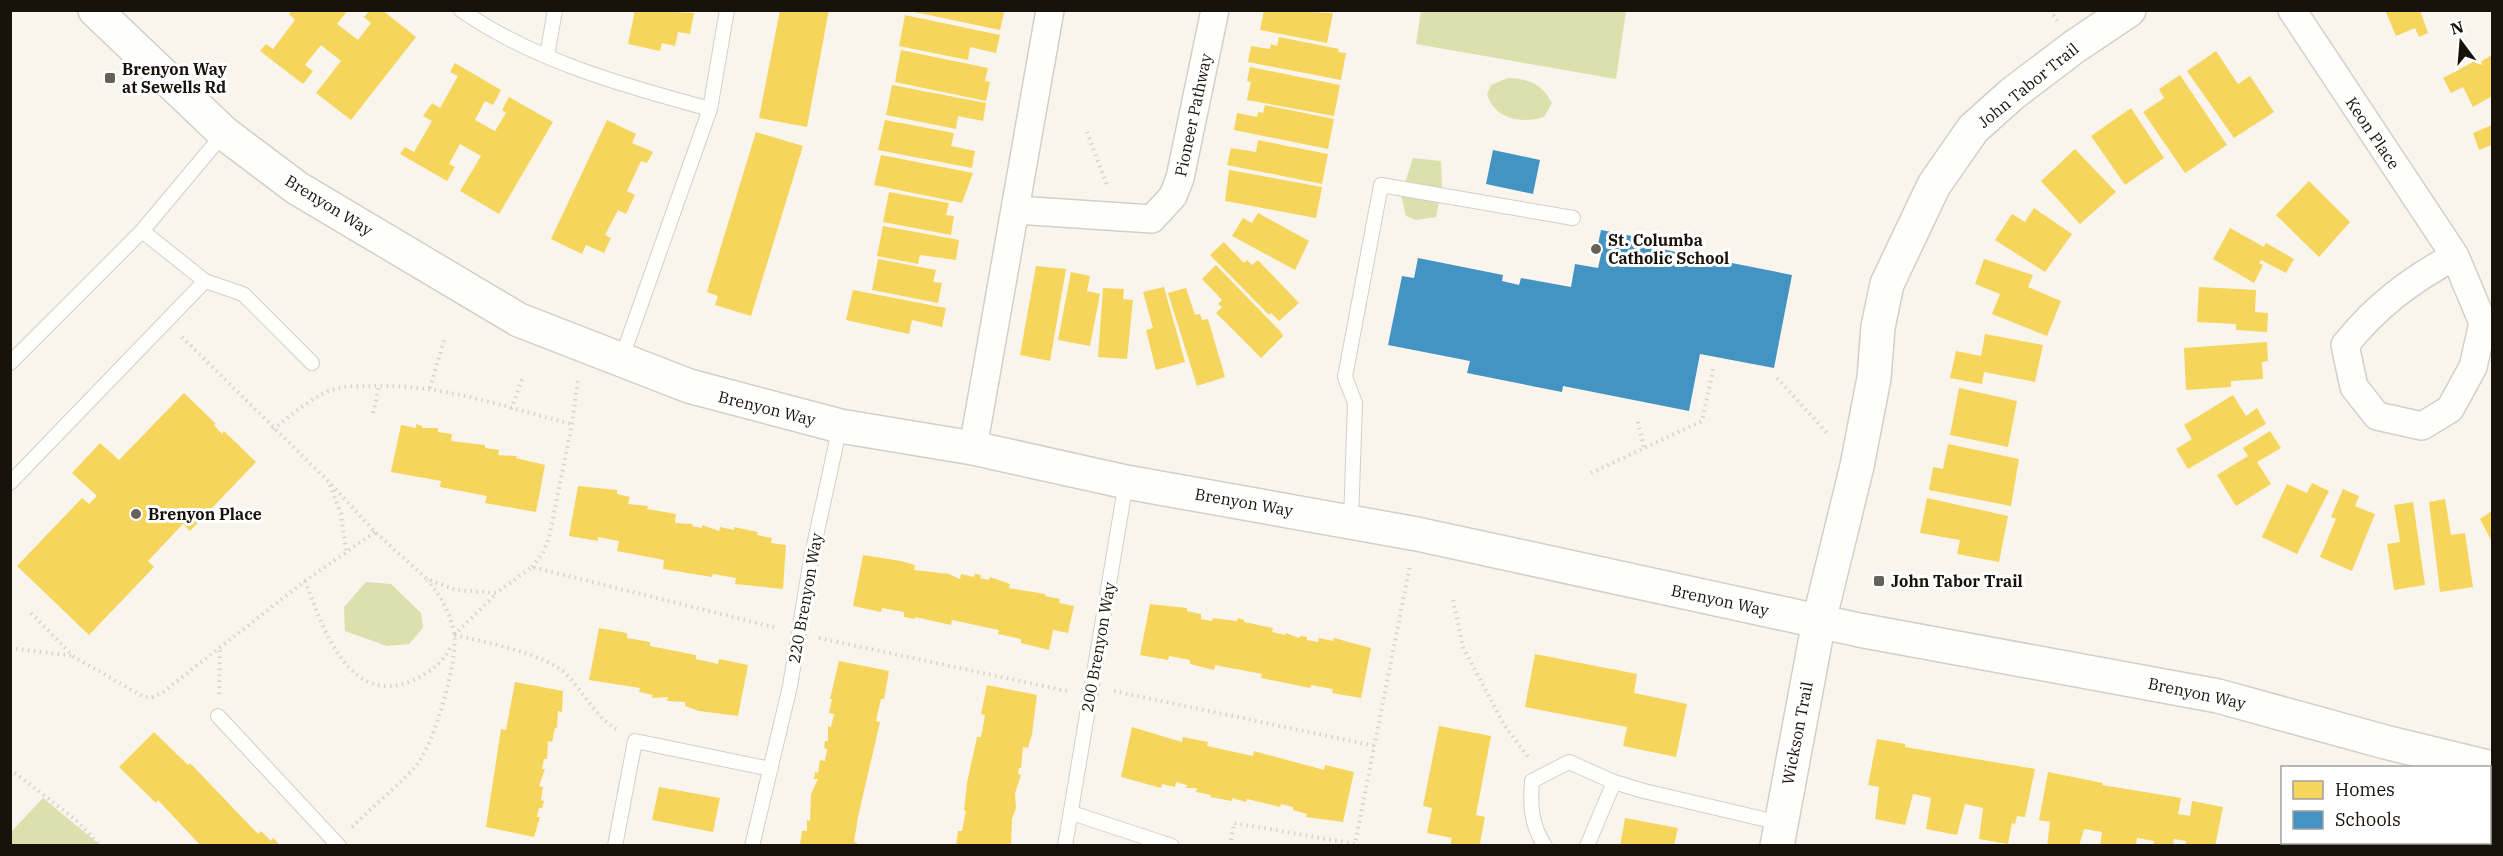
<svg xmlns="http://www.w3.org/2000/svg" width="2503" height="856" viewBox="0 0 2503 856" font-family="'IBM Plex Serif',serif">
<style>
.green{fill:#dbe0ac}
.homes{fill:#f6d55c}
.schools{fill:#4393c3}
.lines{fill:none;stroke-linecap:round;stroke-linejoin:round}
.service-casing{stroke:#d3cfc7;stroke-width:16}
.minor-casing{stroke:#d3cfc7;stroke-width:30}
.tertiary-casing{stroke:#d3cfc7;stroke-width:36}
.path{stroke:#d4d3d0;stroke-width:4;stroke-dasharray:1.5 4.5;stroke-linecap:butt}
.service{stroke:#fefefc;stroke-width:14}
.minor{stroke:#fefefc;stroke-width:27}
.tertiary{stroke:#fefefc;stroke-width:33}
.poi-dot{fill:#666259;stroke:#fff;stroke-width:2}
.labels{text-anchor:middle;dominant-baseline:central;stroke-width:6;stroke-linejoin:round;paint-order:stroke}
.poi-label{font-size:16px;font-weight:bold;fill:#17130a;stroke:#fff;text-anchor:start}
.street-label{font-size:16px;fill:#17130a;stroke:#fff}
</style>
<rect width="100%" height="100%" fill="#f9f5ed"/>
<path class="green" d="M1421 11H1626L1616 79 1416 44Z
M1508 78C1530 79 1542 84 1552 103L1544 117C1521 124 1494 119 1487 94L1491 85Z
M1413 158 1441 161 1442 188 1436 217 1416 220 1406 216 1401 195Z
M366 582 391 584 421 613 423 628 409 644 387 646 345 631 344 607Z
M43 798 100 845H11V832Z"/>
<path class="homes" d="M292 10H348L337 24 358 40 371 23 364 17 370 10H382L416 37 351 120 316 93 341 61 321 45 305 65 313 71 303 84 260 51 266 44 273 49 295 20 289 14Z
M635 10 694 13 690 34 678 32 675 46 662 43 660 51 628 44Z
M780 10H829L807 127 759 118Z
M905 10H1000L1004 13 1000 30Z
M1264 10 1333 13 1327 43 1260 30Z
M2385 10H2420L2428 33 2419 37 2415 28 2396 36Z
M905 15 1000 35 996 53 970 47 968 60 899 46Z
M1279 37 1339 49 1338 52 1346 53 1341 80 1248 62 1251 46 1270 49 1271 44 1277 46Z
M901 50 988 68 985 81 990 82 986 101 895 82Z
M2216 51 2238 84 2250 76 2274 112 2234 138 2187 71Z
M2492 55V96L2473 107 2463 87 2451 93 2443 78 2475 61 2477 64Z
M455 63 501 90 493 105 485 101 475 120 495 131 506 113 502 110 509 97 553 122 499 214 460 191 481 156 460 144 449 164 455 167 447 181 400 154 405 147 414 152 432 121 423 116 432 103 440 108 458 76 450 72Z
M1250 67 1340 85 1334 116 1247 100 1251 82 1247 81Z
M2180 75 2227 145 2185 173 2143 112 2164 98 2159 89Z
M892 85 986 103 983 121 958 116 956 129 886 115Z
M1265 105 1334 119 1328 149 1234 130 1237 113 1257 117 1258 112 1263 113Z
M2131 108 2164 158 2125 185 2091 136Z
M607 120 636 134 632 143 653 152 647 163 641 161 627 191 635 195 626 214 618 210 605 235 611 238 604 253 586 245 582 254 551 239Z
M885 120 954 133 951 146 975 151 972 168 878 150Z
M2492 125V145L2479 150 2473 133Z
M756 132 803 146 751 316 715 305 718 296 707 292Z
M1258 140 1328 154 1322 184 1227 165 1231 148 1256 152Z
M2075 149 2116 192 2080 224 2041 181Z
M881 155 973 173 962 203 874 185Z
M1229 170 1322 187 1316 218 1225 201Z
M2309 181 2350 222 2319 257 2276 215Z
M889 192 949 203 946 215 954 216 951 235 883 222Z
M2034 208 2072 234 2045 272 1995 240 2012 214 2025 222Z
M1258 213 1309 241 1295 270 1232 236 1243 218 1252 223Z
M883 226 959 240 956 260 920 255 918 264 877 256Z
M2230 228 2264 247 2266 243 2294 259 2286 273 2261 260 2259 263 2263 265 2254 283 2213 259Z
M1224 242 1244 263 1247 260 1252 265 1258 260 1299 303 1279 321 1271 313 1269 315 1210 255Z
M878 259 936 270 933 282 942 283 938 303 872 290Z
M1984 259 2033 275 2028 287 2061 301 2047 336 1992 314 2000 294 1975 284Z
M1216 265 1281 332 1283 336 1261 358 1216 313 1222 307 1218 304 1222 300 1202 279Z
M1036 266 1066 269 1050 361 1020 355Z
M1071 272 1090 276 1087 291 1100 294 1090 346 1058 340Z
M1164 287 1185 362 1156 370 1146 330 1153 328 1143 292Z
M2199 287 2256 290 2255 312 2268 313 2267 332 2236 330V324L2197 322Z
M1103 288 1124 289 1123 299 1133 300 1127 359 1098 357Z
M1186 288 1195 315 1200 314 1202 320 1208 319 1225 377 1197 386 1168 293Z
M853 290 946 308 942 327 912 320 909 334 846 320Z
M1985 334 2043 345 2035 382 1984 372 1982 384 1950 378 1956 351 1981 356Z
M2267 342 2268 361 2262 362 2263 379 2231 381V387L2186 390 2184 348Z
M1959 388 2017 401 2008 447 1950 435Z
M184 393 216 424 214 425 222 434 224 431 256 462 190 531 183 524 148 561 154 567 89 635 17 566 82 498 89 504 97 496 72 473 100 443 119 460Z
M2233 395 2246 416 2257 408 2266 424 2188 469 2176 449 2192 439 2184 425Z
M416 424 422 426V428H438V432L452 434 451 441 485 445V448L499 450 498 455 517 456 516 458 545 465 536 512 485 503 487 496 440 487 441 481 391 472 401 425 416 428Z
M2270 431 2281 448 2257 462 2271 484 2236 506 2217 475 2248 456 2243 448Z
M1948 444 2019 459 2011 506 1929 490 1933 467 1943 469Z
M2312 483 2329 491 2297 554 2262 537 2287 484 2307 493Z
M578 486 617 490V494L630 497 628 504 648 506 647 509 676 514 675 523 693 524 692 526 702 528V525L719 531 720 527 734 530V527L758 532 757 535 772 538 771 543 786 545 783 589 735 584 736 578 713 574 712 577 663 569 664 560 617 551 619 541 598 537V541L569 536Z
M2343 489 2359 496 2355 506 2375 514 2352 571 2320 557 2336 519 2331 517Z
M1927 498 2008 516 1999 562 1957 554 1960 540 1920 533Z
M2445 499 2451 535 2465 533 2473 587 2440 592 2429 502Z
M2413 502 2425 585 2394 590 2387 544 2400 542 2394 505Z
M2492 511V542L2480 519Z
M863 555 901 561 915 565 914 570 949 574 960 579 961 574 974 577 975 574 981 575 980 578 989 580 990 577 1010 584 1009 588 1045 594V596L1060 599 1059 603 1074 606 1068 633 1053 630 1049 650 1021 643V639L998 634 999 630 952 620 951 625 915 617V619L904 617V612L882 608 881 612 853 606Z
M1150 604 1187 608V611L1201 614V619L1212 621 1213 618 1237 621 1238 618 1244 620V622L1273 628 1272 632 1285 635 1286 633 1299 638 1300 636 1307 637V640L1318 642 1319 638 1333 641 1334 638 1371 648 1361 698 1332 693 1333 689 1311 685 1310 688 1261 678 1262 674 1215 665 1214 670 1190 664V660L1169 656 1168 660 1140 655Z
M599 628 627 633V638L650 642V646L696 655V659L718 664 719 659 748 665 738 716 699 711 685 706V702L667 701 668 697 652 698 653 695 639 692 640 688 589 680Z
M1535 654 1637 674 1634 693 1687 704 1676 757 1623 746 1627 727 1525 707Z
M839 661 889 671 884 699H881L876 721 880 722 858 817 854 842 857 843V846H804L800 844 802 831H807V820L810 821 811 794 818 779H814L815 772 818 773 820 760 825 761 827 749 824 748 825 741H828V726L831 727 834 714 829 713 832 699H830Z
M515 682 563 691 562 712 558 711 557 728H555L552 742 548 741 547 759H544L542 769H545L539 786 543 787 541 800 544 801 542 808H539L537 817H540L534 837 486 827 501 729 506 730Z
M987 685 1037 695 1032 734 1028 748 1023 747 1021 768H1019L1018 774 1021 775 1015 793 1016 808 1012 819 1011 846H956L958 831H962L966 811 964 810 967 783 977 737H981L985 715 981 714Z
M1439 726 1491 736 1476 815 1485 817 1480 843 1487 846H1450L1452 838 1427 833 1432 808 1423 806Z
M1132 727 1182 742 1183 737 1208 742 1207 746 1253 756 1254 751 1324 770 1325 765 1354 772 1343 822 1306 817 1307 814 1293 810V807L1281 804 1280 807 1247 799 1246 802 1232 798V801L1210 797 1211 795 1196 792 1197 788H1186L1187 785 1176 782 1175 787 1162 784 1161 788 1121 777Z
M154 732 188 765 190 763 258 834 261 831 271 841 273 838 278 843 276 846H201L158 800 156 803 119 767Z
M1877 739 1905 744V747L2035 769 2025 817 2017 816 2015 824 2012 823 2008 844 1979 839 1983 808 1965 804 1957 835 1926 829 1931 798 1913 794 1905 825 1875 819 1879 787 1868 785Z
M2048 772 2103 783 2102 785 2181 798 2178 814 2190 816 2192 801 2223 807 2215 846H2185L2186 841 2174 839 2173 846H2153L2154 841 2137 838 2136 846H2100L2102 832 2084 829 2079 846H2047L2050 822 2039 820Z
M659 787 720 798 713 832 652 820Z
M1625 818 1678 828 1674 846H1620Z"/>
<path class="schools" d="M1493 150 1540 160 1533 194 1486 184Z
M1601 230 1637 237 1636 244 1792 275 1774 368 1700 354 1689 411 1563 386 1562 392 1467 373 1470 361 1388 345 1402 276 1414 278 1418 258 1503 275 1502 281 1519 285 1521 278 1571 287 1575 264 1598 268 1602 250 1597 249Z"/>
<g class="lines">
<g class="service-casing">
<path id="service" d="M461 10C534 61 625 86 710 109
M547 56 555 10
M142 231 205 281 243 294 312 363
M621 360 710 109 727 10
M10 363 142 231 224 133
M10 483 205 281
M1351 521 1355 403 1345 377 1381 185 1573 218
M218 716 339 846
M1072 813 1172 846
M615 846 635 741 771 769
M752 846 790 686 811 559 840 426
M1065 846 1126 482
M1545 846C1531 826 1530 804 1532 781L1569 762 1614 782
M1587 846 1614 782 1644 791 1780 823"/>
</g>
<g class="minor-casing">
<path id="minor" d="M2292 10 2455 256 2483 323 2473 367 2450 409 2422 426 2377 416 2354 387 2345 345C2377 305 2411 280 2455 256
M1017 210 1152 219 1173 196 1180 178 1215 10
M973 448 1050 10"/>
</g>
<g class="tertiary-casing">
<path id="tertiary" d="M95 10 224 133 297 188 519 320 689 386 840 426 973 448 1126 482 1417 534 1859 630 2218 696 2385 742 2492 768
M1777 846 1819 621 1857 466 1874 378 1878 327 1887 284 1934 185 1973 129 2012 94 2074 47 2129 10"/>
</g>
<path class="path" d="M2050 10 2057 21
M1087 132 1108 188
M182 337 327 480 375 532 427 579 456 590 496 593 532 567 777 628
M1777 378 1829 435
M430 388 444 340
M511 409 523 377
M373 413 379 386
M1638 422 1644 448
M273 429C292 415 312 396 335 389 348 385 362 387 375 386 443 384 507 408 572 424
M1591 473 1702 421 1714 366
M330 485 341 514 346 550
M532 567 543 553 549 538 572 424 578 378
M305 581C322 624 347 707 411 681 429 673 444 663 451 645
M1453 600 1463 647 1504 725 1529 758
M31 613 74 657 144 697H152L163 692 305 581 375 532
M454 635 496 594
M455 635C484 642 547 654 567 675 584 693 595 716 616 729
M819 638 1067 691
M10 648 73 656
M1114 691 1375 746
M219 694 220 647
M10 769 76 820 100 846
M352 827C372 807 396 788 415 767 434 746 459 659 454 632 449 611 441 596 427 580
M1230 846 1234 823 1355 844 1410 565"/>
<use href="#service" class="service"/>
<use href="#minor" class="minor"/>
<use href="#tertiary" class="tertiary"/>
</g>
<g class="poi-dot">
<rect x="104" y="72" width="12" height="12" rx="3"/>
<circle cx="1596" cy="249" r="6"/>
<circle cx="136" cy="514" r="6"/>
<rect x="1873" y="575" width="12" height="12" rx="3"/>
</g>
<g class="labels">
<g class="poi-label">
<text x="122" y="69">Brenyon Way<tspan x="122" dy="18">at Sewells Rd</tspan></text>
<text x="1608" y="240">St. Columba<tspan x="1608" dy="18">Catholic School</tspan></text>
<text x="148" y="514">Brenyon Place</text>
<text x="1891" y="581">John Tabor Trail</text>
</g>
<g class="street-label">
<text transform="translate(2028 85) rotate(-39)">John Tabor Trail</text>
<text transform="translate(1193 115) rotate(-78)">Pioneer Pathway</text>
<text transform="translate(2373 133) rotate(56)">Keon Place</text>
<text transform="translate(329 205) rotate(32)">Brenyon Way</text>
<text transform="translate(767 408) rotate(14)">Brenyon Way</text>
<text transform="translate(1244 502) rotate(10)">Brenyon Way</text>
<text transform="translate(805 598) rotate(-80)">220 Brenyon Way</text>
<text transform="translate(1720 600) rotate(12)">Brenyon Way</text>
<text transform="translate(1098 647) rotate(-80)">200 Brenyon Way</text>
<text transform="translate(2197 693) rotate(12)">Brenyon Way</text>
<text transform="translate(1797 733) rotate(-79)">Wickson Trail</text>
</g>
</g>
<rect width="2503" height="856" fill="none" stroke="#17130a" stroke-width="24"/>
<rect x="2281" y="766" width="210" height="78" fill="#ffffff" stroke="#a2a19d" stroke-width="1.5"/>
<rect x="2293" y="781" width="30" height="18" fill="#f6d55c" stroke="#a2a19d" stroke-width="1.5"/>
<text x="2335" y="796" font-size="18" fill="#17130a">Homes</text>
<rect x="2293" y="811" width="30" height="18" fill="#4393c3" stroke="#a2a19d" stroke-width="1.5"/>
<text x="2335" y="826" font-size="18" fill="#17130a">Schools</text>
<g transform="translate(2461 42) rotate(344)" stroke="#ffffff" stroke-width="4.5" paint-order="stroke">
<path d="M0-4.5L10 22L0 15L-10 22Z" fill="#17130a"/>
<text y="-9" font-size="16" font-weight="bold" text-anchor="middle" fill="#17130a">N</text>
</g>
</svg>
